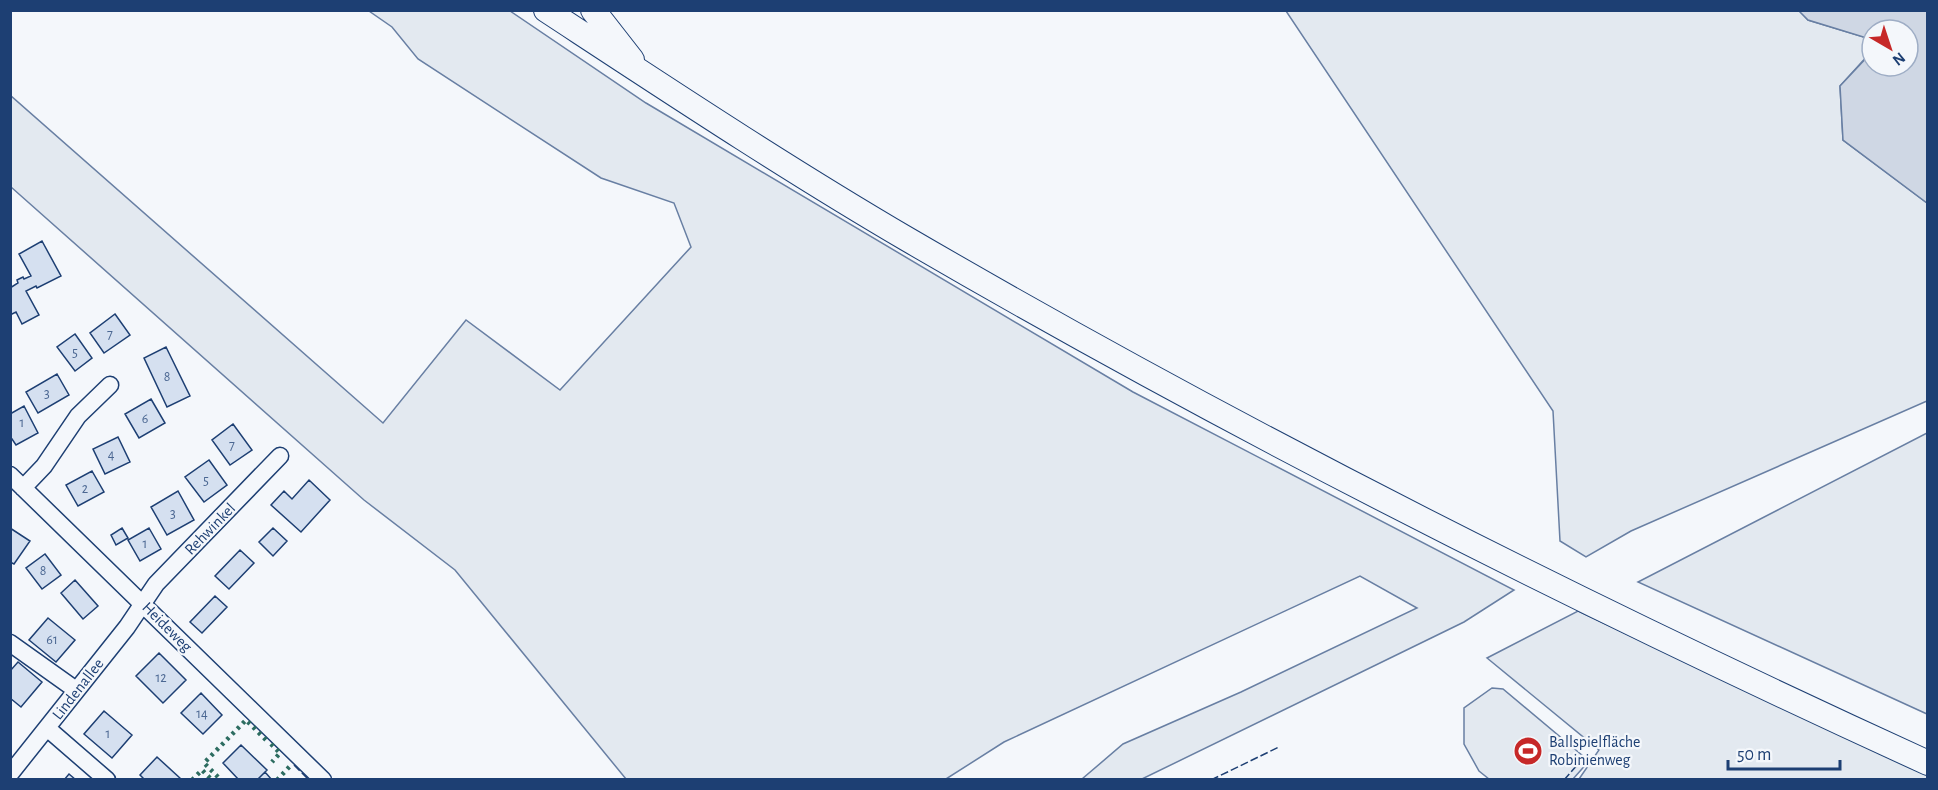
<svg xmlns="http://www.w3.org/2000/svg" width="1938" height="790" viewBox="0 0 1938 790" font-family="'Alegreya Sans',sans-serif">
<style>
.green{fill:#e3e9f0;stroke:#687fa3;stroke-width:1.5}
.water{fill:#cfd7e4;stroke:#687fa3;stroke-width:1.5;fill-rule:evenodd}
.building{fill:#d5e0f0;stroke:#1d3f73;stroke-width:1.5}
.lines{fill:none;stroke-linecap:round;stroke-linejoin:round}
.minor-casing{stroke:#1d3f73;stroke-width:19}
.highway-casing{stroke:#1d3f73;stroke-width:26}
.minor{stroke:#f4f7fb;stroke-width:16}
.highway{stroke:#f4f7fb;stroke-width:24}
.hedge{stroke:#2c6c60;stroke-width:4.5;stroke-dasharray:3 4.5;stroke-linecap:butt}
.fence{stroke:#1d3f73;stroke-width:1.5;stroke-dasharray:8 3;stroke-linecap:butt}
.labels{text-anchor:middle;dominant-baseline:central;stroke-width:4.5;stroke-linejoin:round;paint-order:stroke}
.number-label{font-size:14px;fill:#4b6792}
.street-label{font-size:16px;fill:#1d3f73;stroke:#f4f7fb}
.poi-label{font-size:16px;fill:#1d3f73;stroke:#f4f7fb;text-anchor:start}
</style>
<rect width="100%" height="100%" fill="#f4f7fb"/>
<path class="green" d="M1799 10 1808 20 1867 38 1870 53 1840 86 1843 140 1927 203V401L1631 531 1586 557 1560 541 1553 411 1286 11Z
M369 11H510L646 103 1133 392 1514 590 1464 622 1142 779H1082L1123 744 1241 692 1417 608 1360 576 1004 742 946 779H626L455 570 364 500 11 187V96L383 423 466 320 560 390 691 247 674 203 601 178 418 59 392 27Z
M1927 433V714L1638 582Z
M1578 611 1927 775V779H1579L1599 750 1487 658Z
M1492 688 1503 689 1589 761 1573 779H1489L1479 771 1464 744V708Z"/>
<path class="water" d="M1799 11H1927V203L1843 140 1840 86 1870 54 1867 38 1808 20ZM1872 30H1908V66H1872Z"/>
<path class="building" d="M42 241 61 276 37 288 36 286 26 291 39 315 22 324 16 312 10 315V288L18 283 17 280 23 277 24 279 31 276 19 254Z
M115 314 130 335 104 353 90 333Z
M75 334 92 358 75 371 57 347Z
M166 347 190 396 167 407 144 358Z
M57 374 69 395 38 413 26 392Z
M151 399 165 423 139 438 125 414Z
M24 406 38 433 16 445 12 439 10 440V414Z
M233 424 252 450 230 465 212 440Z
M118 437 130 462 105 474 93 449Z
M209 460 227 485 204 502 185 477Z
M92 471 104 492 78 506 66 485Z
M309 480 330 500 301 532 271 505 284 491 292 499Z
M178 491 194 520 167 535 151 507Z
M10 528 30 541 14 564 10 562Z
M122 528 128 538 116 545 111 535Z
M149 528 161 549 140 561 128 540Z
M273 528 287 541 273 556 259 542Z
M240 550 254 563 229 589 215 576Z
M45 554 61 575 42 589 26 568Z
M75 580 98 606 83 619 61 593Z
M215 596 227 607 202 633 190 622Z
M48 618 75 640 56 662 29 640Z
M159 653 186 680 163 703 136 676Z
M18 662 42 682 21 707 10 698V671Z
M201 693 222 715 203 734 181 713Z
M104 711 132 735 112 758 84 734Z
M241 745 267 770 257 780H239L223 763Z
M157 757 181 779 180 780H145L140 775Z
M265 772 272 780H257Z
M69 774 76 780H64Z"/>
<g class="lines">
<g class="minor-casing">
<path id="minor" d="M10 475 323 780
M23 488 44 466 78 416 110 385
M10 643 76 690
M47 728 107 780
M10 774 127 627 156 584 280 456"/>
</g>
<g class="highway-casing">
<path id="highway" d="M546 10C665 88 784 167 907 239 1238 432 1580 604 1928 763
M593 10 632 60"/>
</g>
<use href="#minor" class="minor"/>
<use href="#highway" class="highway"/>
<path class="hedge" d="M271 744 280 753 272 762
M218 777 204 763 246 720 266 740
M192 780 202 770 212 780
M277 780 292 764"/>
<path class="fence" d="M294 765 309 780
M1211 780 1279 747
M1564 780 1578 764"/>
</g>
<defs>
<g id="stadium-disc" transform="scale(1.5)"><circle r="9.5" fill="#c62828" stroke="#f4f7fb"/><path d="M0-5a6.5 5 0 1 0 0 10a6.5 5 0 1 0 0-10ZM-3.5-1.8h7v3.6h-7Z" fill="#fff"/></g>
</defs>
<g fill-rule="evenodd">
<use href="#stadium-disc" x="1528" y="751"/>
</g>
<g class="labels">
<g class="number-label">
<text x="110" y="334">7</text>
<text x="75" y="353">5</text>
<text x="167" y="377">8</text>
<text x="47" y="394">3</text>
<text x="145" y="419">6</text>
<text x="22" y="423">1</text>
<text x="232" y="445">7</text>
<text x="111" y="455">4</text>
<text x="206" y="481">5</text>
<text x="85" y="489">2</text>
<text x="173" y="514">3</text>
<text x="145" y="544">1</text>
<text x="43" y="571">8</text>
<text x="52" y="640">61</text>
<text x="161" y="678">12</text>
<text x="202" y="714">14</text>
<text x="108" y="734">1</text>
</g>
<g class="street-label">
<text transform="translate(210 529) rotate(-46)">Rehwinkel</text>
<text transform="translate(167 627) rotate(45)">Heideweg</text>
<text transform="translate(78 689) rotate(-52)">Lindenallee</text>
</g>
<g class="poi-label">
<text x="1549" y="742">Ballspielfläche<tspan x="1549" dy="18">Robinienweg</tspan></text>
</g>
</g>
<rect width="1938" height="790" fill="none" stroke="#1d3f73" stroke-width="24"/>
<g transform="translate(1890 48) rotate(141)"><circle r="28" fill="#f4f7fb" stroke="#9eadc5" stroke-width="1.5"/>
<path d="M0-4.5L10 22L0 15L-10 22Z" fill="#c62828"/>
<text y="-9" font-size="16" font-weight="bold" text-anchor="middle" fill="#1d3f73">N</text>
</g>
<path d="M1728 760v9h112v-9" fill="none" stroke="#1d3f73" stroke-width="3"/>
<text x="1737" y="760" font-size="18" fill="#1d3f73" stroke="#f4f7fb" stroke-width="4.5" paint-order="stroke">50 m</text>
</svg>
